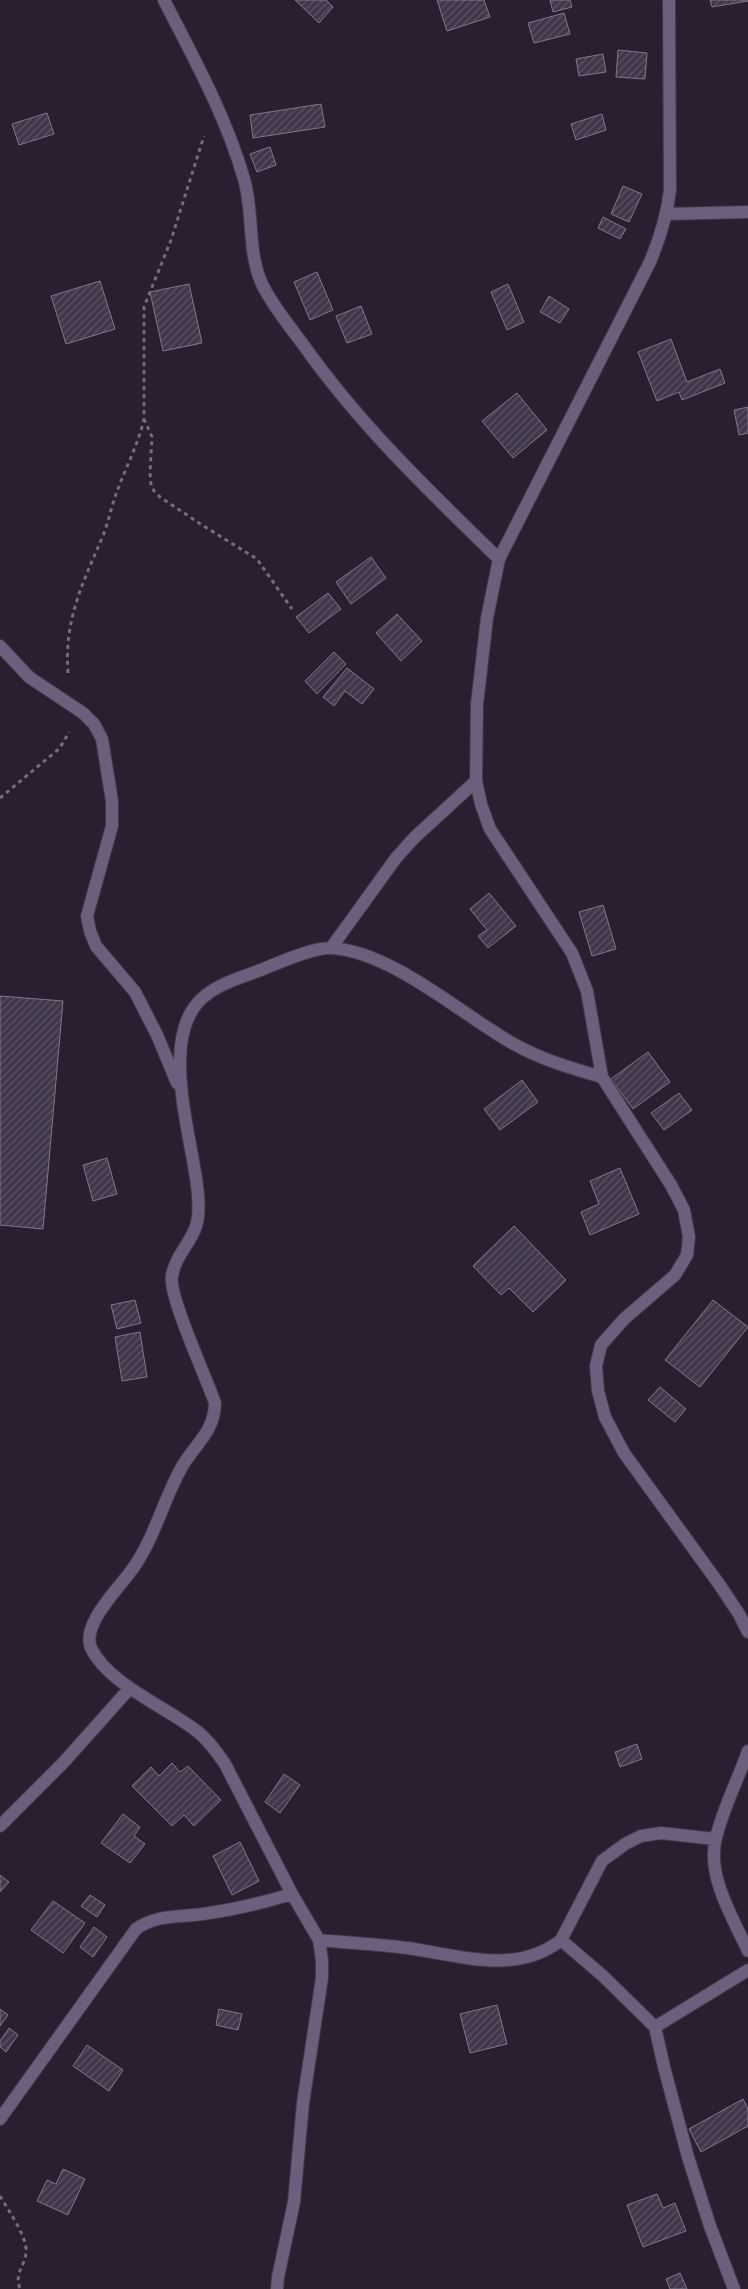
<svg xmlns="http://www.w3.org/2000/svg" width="748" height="2289" viewBox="0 0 748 2289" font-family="'Roboto Serif',serif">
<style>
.building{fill:url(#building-hatch);stroke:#81768b}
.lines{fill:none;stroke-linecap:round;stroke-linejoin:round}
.minor-casing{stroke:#43394a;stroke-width:14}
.path{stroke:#756d7c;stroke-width:3;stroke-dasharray:4 4;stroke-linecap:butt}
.minor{stroke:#6e5e7d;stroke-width:12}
</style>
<defs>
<pattern id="building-hatch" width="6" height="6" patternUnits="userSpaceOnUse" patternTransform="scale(1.25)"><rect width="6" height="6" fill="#41374a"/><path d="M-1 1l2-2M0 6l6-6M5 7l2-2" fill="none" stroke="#5c5364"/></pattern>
</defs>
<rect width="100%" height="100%" fill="#291f31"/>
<path class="building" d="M295 0H326L333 7 319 23Z
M437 0H484L490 17 447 31Z
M550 0H570L572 7 553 12Z
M710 0H748V1L712 7Z
M564 13 570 34 534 43 528 23Z
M618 50 647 53 645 79 616 77Z
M603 54 606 72 579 76 576 59Z
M321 104 325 127 253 138 250 115Z
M47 113 54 134 19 145 12 124Z
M602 114 606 130 576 140 571 124Z
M270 147 276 165 257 172 250 154Z
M623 186 642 194 629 222 611 214Z
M603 217 626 229 620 239 598 228Z
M317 272 333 310 310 320 294 282Z
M100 281 115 329 66 344 51 296Z
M189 284 202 343 163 351 150 292Z
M508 284 524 322 507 330 491 292Z
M549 296 569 309 560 323 540 312Z
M361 306 372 334 347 343 336 316Z
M671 339 687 382 720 369 725 383 682 400 679 392 657 401 638 352Z
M517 393 547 430 513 458 482 421Z
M748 407V433L739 435 734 410Z
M371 557 386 578 351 604 336 582Z
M328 593 341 609 309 633 296 617Z
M397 614 422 641 401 661 376 633Z
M334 652 346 664 317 694 305 681Z
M347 668 374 689 362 704 345 691 334 706 323 697Z
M489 893 516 926 488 948 478 936 487 930 470 909Z
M603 905 616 949 592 956 579 912Z
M0 996 63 1001 43 1229 0 1225Z
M648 1052 670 1082 633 1109 611 1079Z
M522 1080 538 1102 500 1130 484 1109Z
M679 1093 692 1110 664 1130 651 1113Z
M107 1158 117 1194 93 1201 83 1165Z
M620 1168 639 1214 590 1235 581 1212 599 1204 590 1181Z
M514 1226 566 1280 533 1312 509 1288 501 1295 473 1266Z
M135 1300 141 1323 117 1329 111 1305Z
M713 1300 748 1327 700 1387 665 1360Z
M140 1332 147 1377 122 1381 115 1337Z
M660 1387 686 1409 675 1422 648 1400Z
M637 1744 642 1759 620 1767 615 1752Z
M172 1763 180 1772 188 1766 221 1800 194 1826 184 1815 172 1826 132 1786 151 1767 159 1776Z
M284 1774 300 1785 280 1813 265 1802Z
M123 1814 140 1827 134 1836 145 1844 130 1863 101 1843Z
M240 1842 259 1881 232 1895 213 1856Z
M0 1875 9 1882 0 1892Z
M90 1895 105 1905 97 1917 81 1906Z
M53 1901 85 1923 63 1953 31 1930Z
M94 1927 107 1937 93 1957 80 1947Z
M497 2005 507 2044 470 2053 460 2014Z
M0 2009 8 2015 0 2026Z
M219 2009 242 2014 238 2030 216 2025Z
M9 2028 18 2035 6 2052 0 2047V2041Z
M87 2045 123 2070 109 2091 73 2066Z
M743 2099 748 2109V2126L701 2152 689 2129Z
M63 2169 85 2179 68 2215 37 2201 47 2180 56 2184Z
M657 2194 663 2208 675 2203 686 2231 643 2247 627 2205Z
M680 2273 687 2289H670L666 2279Z"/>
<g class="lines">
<g class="minor-casing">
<path id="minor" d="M164 0C194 59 226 116 244 179 254 213 247 251 262 284 272 305 288 324 302 343 359 424 428 490 499 559
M669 0 670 190C667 216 660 238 650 262L499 559 487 618 477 704 476 781 481 804 490 829 572 953 587 991 602 1077 671 1185 684 1210 689 1237 687 1255 675 1275 624 1319 601 1345 596 1366 598 1391 605 1417 624 1453 719 1584 739 1614 748 1632
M667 214 748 212
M0 646 29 677 83 713 94 724 102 739 112 801V826L87 916 90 931 96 946 135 992 157 1035 177 1083
M331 948 396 858 414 838 476 781
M748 1751C738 1780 723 1808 716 1838 706 1875 733 1918 748 1951
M0 1826 63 1763 130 1688
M319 1940C348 1943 378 1944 407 1948 459 1955 516 1976 561 1940L602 1861 625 1844 641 1836 661 1833 715 1839
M561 1940 603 1976 655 2027 664 2067 688 2157 710 2226 734 2289
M655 2027 748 1970
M0 2119 136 1929C158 1913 183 1918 209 1913 238 1909 265 1902 292 1894
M277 2289 278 2277 294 2202 303 2103 322 1978V1960L319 1940 292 1894 225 1764C217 1752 209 1741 198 1732 168 1708 108 1684 91 1648 81 1625 118 1589 131 1571 155 1539 163 1499 183 1465 197 1442 214 1432 215 1403 207 1379 168 1295 172 1276 175 1257 188 1246 195 1229 199 1219 199 1206 198 1195 194 1141 155 1033 206 995 221 983 240 978 258 971 276 964 313 947 332 948 392 952 461 1014 512 1043 540 1059 570 1068 602 1077"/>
</g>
<path class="path" d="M144 419 152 437 150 472 151 485 154 491 160 497 202 525 257 559 292 609
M68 673C64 620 82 585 102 538 108 524 111 508 116 494 125 469 138 445 144 419V307L171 240 204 136
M0 798 60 748 69 732
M0 2196C7 2208 28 2238 26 2252 25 2268 14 2271 20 2289"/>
<use href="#minor" class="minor"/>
</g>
</svg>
